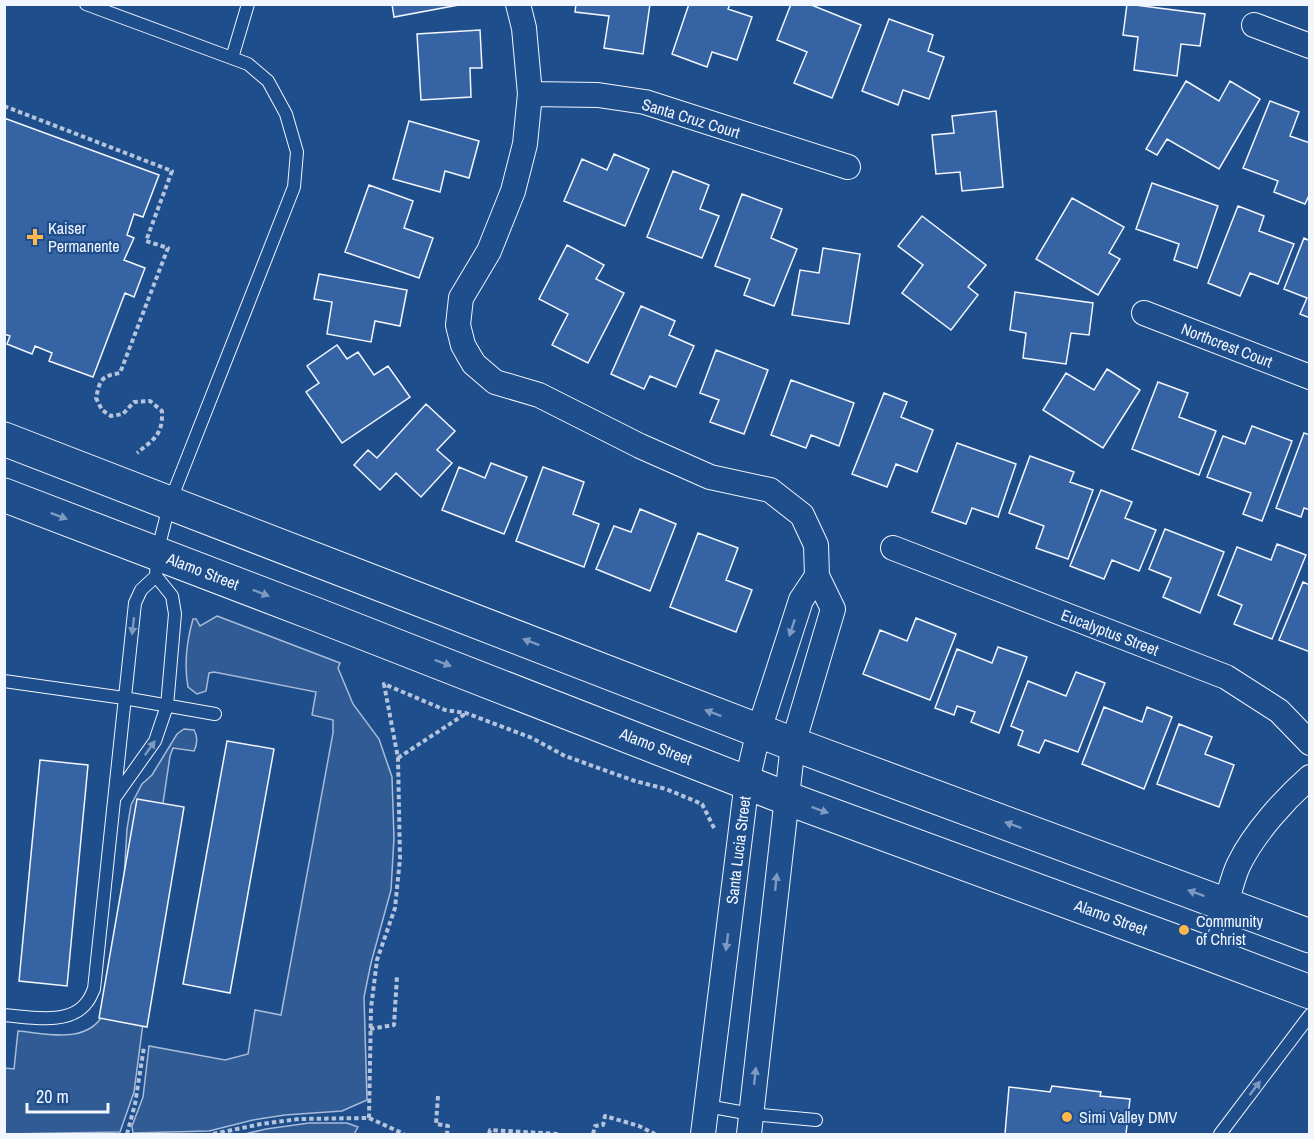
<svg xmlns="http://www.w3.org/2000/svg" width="1314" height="1139" viewBox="0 0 1314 1139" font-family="'Archivo Narrow',sans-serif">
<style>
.green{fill:#305b95;stroke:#a8bbd7;stroke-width:1.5}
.building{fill:#3563a3;stroke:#f2f6ff;stroke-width:1.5}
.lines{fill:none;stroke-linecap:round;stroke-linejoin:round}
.lane-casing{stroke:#f2f6ff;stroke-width:14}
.street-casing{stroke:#f2f6ff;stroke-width:26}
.secondary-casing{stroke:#f2f6ff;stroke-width:35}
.path{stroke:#b3c4dc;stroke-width:4;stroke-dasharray:4.5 3;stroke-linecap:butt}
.lane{stroke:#1f4e8c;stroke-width:12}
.street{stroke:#1f4e8c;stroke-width:24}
.secondary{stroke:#1f4e8c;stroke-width:33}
.oneway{fill:#7e9ac0}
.poi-dot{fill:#ffb74d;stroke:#1f4e8c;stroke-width:2}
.labels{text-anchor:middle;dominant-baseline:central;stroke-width:4.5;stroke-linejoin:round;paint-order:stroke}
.street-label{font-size:16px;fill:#f2f6ff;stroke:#1f4e8c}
.poi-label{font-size:16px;fill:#f2f6ff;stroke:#1f4e8c;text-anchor:start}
</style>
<rect width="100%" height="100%" fill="#1f4e8c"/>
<path class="green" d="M217 616 340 663 338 668 353 704 379 739 392 777 394 838 391 890 371 963 364 997 367 1100 342 1111 285 1115 253 1120 209 1131 133 1133 132 1126 143 1097 149 1046 225 1060 248 1054 255 1010 281 1015 333 733V720L312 715 316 692 214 672 209 673 206 691 197 694 188 687C184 665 187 640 193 619H196L200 626Z
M184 729 194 730C198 737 198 743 194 751L173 748 170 756 162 810 143 1023 134 1092 120 1132 5 1134V1068L14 1069 18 1031C44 1033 83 1044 101 1018 104 1015 105 1009 107 1005L124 879 127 829 131 805 142 784 152 775 177 734Z
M309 1123H347L358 1127 354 1134H245L266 1129Z"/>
<path class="building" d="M392 4H464L394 17Z
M576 4H650L643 54 604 48 609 16 575 12Z
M689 4H730L728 9 752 17 737 60 712 52 707 67 672 54Z
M791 4H809L861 25 832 98 794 83 807 52 777 40Z
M1127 4 1205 14 1200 46 1181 44 1177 76 1134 70 1138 37 1123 35Z
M889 19 933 35 928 51 944 57 929 99 903 90 898 105 862 91Z
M480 30 482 68H470L471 97 421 100 417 34Z
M1186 81 1219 101 1230 81 1260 99 1219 169 1167 139 1157 155 1146 149Z
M1270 101 1299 112 1290 136 1310 143V193L1305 204 1274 192 1278 181 1243 168Z
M996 111 1003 187 962 191 960 172 936 174 932 135 954 133 952 116Z
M4 118 159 175 143 217 134 214 127 235 134 238 124 260 145 268 134 297 125 293 93 377 49 361 52 353 35 346 32 354 7 344 10 336 4 334Z
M409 121 479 141 469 178 445 171 440 192 393 179Z
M614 154 649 169 625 226 564 201 582 159 607 170Z
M673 171 709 185 700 209 719 216 702 258 647 237Z
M1152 183 1218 206 1197 268 1174 260 1179 244 1136 229Z
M369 185 413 201 404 228 433 238 419 278 345 252Z
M742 194 782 209 771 238 797 249 774 306 744 295 750 279 715 266Z
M1072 198 1124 227 1109 253 1120 259 1098 295 1036 259Z
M1238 206 1264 216 1259 231 1294 244 1278 284 1250 273 1240 296 1208 283Z
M922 216 986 265 968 287 978 295 951 330 902 293 923 265 898 246Z
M1304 238 1310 241V318L1300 314 1307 298 1284 289Z
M567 245 604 265 596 279 624 293 588 363 552 345 568 314 539 299Z
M823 248 860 254 849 324 792 315 800 270 819 273Z
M319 274 407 290 400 326 375 321 371 342 327 334 332 302 314 299Z
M1015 292 1093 303 1089 335 1071 333 1066 364 1023 358 1026 333 1010 330Z
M641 306 675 321 669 335 694 346 676 387 650 376 644 389 611 374Z
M337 345 347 359 358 352 374 375 388 366 410 397 342 443 306 392 319 383 307 366Z
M716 350 768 370 744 434 710 422 719 400 700 393Z
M1107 369 1140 390 1103 448 1043 410 1066 373 1094 390Z
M791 380 854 403 839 446 811 435 806 448 771 435Z
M1158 382 1188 393 1179 417 1216 431 1199 475 1132 449Z
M884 393 907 402 901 417 933 430 917 472 896 464 887 487 852 474Z
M426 404 455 431 437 450 452 463 421 497 396 473 380 490 354 465 368 450 377 458Z
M1252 426 1292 441 1262 521 1243 514 1251 493 1207 477 1223 436 1245 444Z
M1304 433 1310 435V510L1304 508 1301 517 1276 508Z
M957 443 1016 464 998 517 972 508 966 524 932 512Z
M1030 456 1074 472 1070 482 1093 490 1068 559 1036 548 1044 526 1009 513Z
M491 463 527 477 504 534 442 510 459 467 485 478Z
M543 467 584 482 573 514 599 524 584 567 516 541Z
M1101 490 1132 502 1125 518 1156 530 1139 571 1112 560 1104 579 1070 566Z
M640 509 676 524 650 591 596 569 614 526 631 532Z
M1165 529 1224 552 1200 613 1163 597 1171 578 1149 569Z
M698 533 738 548 726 580 752 590 736 632 670 607Z
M1277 544 1306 555 1272 639 1234 624 1242 605 1218 595 1237 547 1271 560Z
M1303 582 1310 585V652L1279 640Z
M916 618 956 634 930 700 863 674 880 630 907 641Z
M998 647 1027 657 999 733 971 722 975 712 957 706 954 715 935 708 957 649 992 663Z
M1076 672 1105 683 1078 752 1045 740 1039 753 1018 745 1023 731 1011 726 1028 681 1066 696Z
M1104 707 1142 722 1147 707 1172 717 1144 789 1082 764Z
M1179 724 1212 737 1205 754 1234 765 1219 807 1157 784Z
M227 741 274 749 230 993 183 984Z
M40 760 88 765 67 986 19 981Z
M137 799 184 807 147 1027 99 1018Z
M1052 1086 1101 1092 1100 1096 1130 1099 1126 1134H1005L1009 1087 1050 1092Z"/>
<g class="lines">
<g class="lane-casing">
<path id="lane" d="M86 4 248 64 268 81 286 114 297 152 294 187 170 502 157 553 156 576 172 596 175 614 167 706 155 741 116 796
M232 58 248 4
M4 681 124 698 215 714
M1208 952 1225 906
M4 1015C29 1017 70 1026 87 1002 90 999 92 993 94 989L135 603 141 590 156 576
M707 1106 751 1114 816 1120
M1220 1134 1310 1015"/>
</g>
<g class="street-casing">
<path id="street" d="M518 4 524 28 530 94 525 144 513 191 489 251 461 298 458 325 463 345 468 354 474 364 495 382 539 395 640 446 710 477 770 490 802 515 816 545 817 576 833 609 793 744 749 1134
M1254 25 1310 46
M530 94 598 95 645 102 848 167
M1144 313 1310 377
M893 548 1226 677 1279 711 1310 743
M1226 904C1230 891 1233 876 1239 864 1254 833 1285 799 1310 777
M703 1134 747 781 759 730 801 600 817 576"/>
</g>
<g class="secondary-casing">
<path id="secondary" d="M4 439 793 744 1310 936
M4 495 315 614 786 798 1207 953 1310 992"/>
</g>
<path class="path" d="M4 106 172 171 146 241 168 248 120 373C101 376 100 380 96 398L102 410 111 416 123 414 134 402 150 401 162 411C163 435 154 439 137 453
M398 758 465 714
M370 1029 394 1025 397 976
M438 1096 436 1124 448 1126 447 1134
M369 1118 371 1008 377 960 395 908 400 859 398 758 384 684 445 710 466 713 532 738 565 756 635 781 666 789 702 804 715 830
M127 1134 135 1104 144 1047
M213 1134 261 1124 299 1119 369 1118 404 1134
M489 1134 490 1130 559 1134
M593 1134 595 1126 603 1125 605 1116 639 1126 655 1134"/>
<use href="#lane" class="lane"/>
<use href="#street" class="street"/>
<use href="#secondary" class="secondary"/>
</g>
<defs><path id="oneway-solid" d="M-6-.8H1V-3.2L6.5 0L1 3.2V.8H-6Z" transform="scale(1.5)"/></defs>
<g class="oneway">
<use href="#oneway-solid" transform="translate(59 516) rotate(21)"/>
<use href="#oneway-solid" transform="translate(261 593) rotate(21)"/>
<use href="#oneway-solid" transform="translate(133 626) rotate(97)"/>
<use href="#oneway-solid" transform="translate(792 628) rotate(108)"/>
<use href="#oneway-solid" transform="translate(531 642) rotate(-159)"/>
<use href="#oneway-solid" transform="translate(443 663) rotate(21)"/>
<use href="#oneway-solid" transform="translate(713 713) rotate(-159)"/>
<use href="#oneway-solid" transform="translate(150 748) rotate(-55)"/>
<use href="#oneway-solid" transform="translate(820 810) rotate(20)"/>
<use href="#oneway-solid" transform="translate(1013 825) rotate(-160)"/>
<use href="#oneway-solid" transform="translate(776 882) rotate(-84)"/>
<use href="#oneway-solid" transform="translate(1196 893) rotate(-160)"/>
<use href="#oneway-solid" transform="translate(727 942) rotate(97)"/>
<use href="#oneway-solid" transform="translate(755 1076) rotate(-84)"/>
<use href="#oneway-solid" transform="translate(1255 1088) rotate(-53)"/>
</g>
<g class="poi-dot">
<path d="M32 228h6v6h6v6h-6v6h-6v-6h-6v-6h6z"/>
<circle cx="1184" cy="930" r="6"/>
<circle cx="1067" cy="1117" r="6"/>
</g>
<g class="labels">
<g class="street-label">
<text transform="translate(691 118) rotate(17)">Santa Cruz Court</text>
<text transform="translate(1227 345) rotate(21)">Northcrest Court</text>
<text transform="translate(203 571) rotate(21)">Alamo Street</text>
<text transform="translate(1110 632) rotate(21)">Eucalyptus Street</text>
<text transform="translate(656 746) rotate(21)">Alamo Street</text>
<text transform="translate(738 850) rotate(-83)">Santa Lucia Street</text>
<text transform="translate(1111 917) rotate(20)">Alamo Street</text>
</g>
<g class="poi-label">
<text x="48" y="228">Kaiser<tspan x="48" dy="18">Permanente</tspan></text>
<text x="1196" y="921">Community<tspan x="1196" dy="18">of Christ</tspan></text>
<text x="1079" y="1117">Simi Valley DMV</text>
</g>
</g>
<rect width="1314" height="1139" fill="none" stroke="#f2f6ff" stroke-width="12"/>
<path d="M27 1103v9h81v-9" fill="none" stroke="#f2f6ff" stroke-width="3"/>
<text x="36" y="1103" font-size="18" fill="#f2f6ff" stroke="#1f4e8c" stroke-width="4.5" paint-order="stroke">20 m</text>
</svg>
